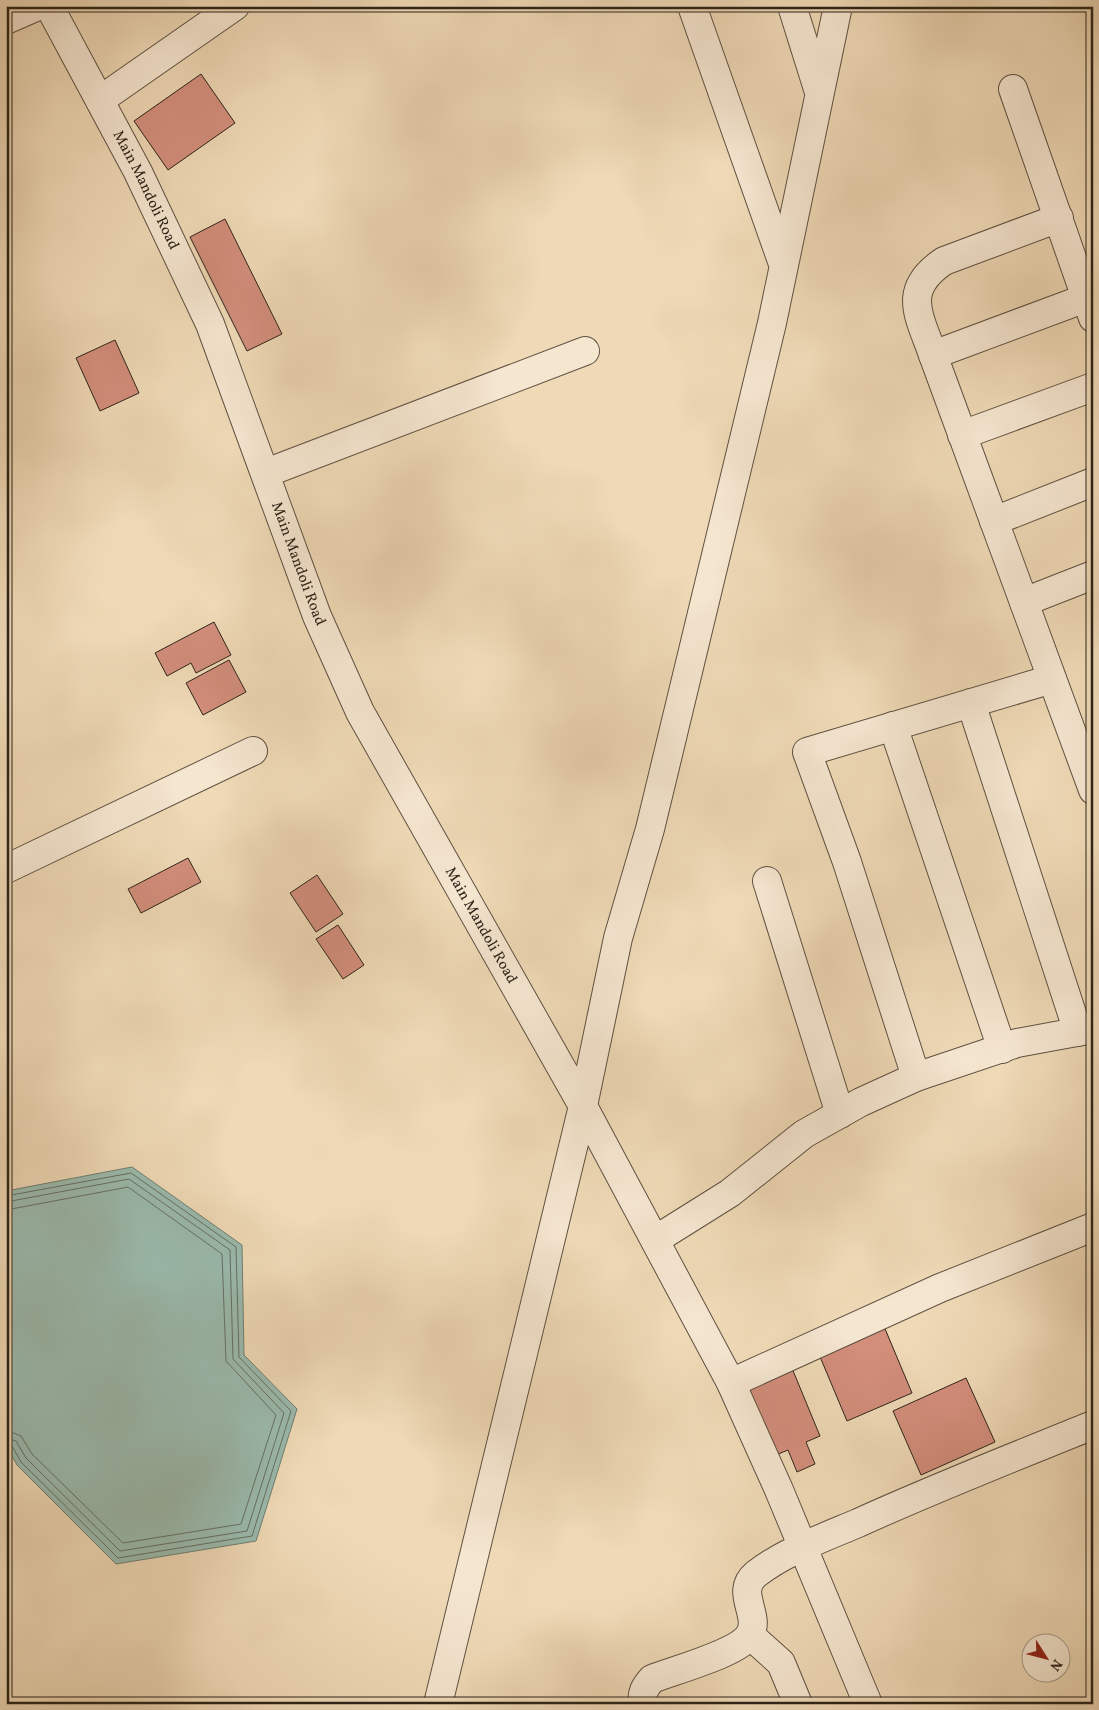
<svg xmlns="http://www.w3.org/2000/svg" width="1099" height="1710" viewBox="0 0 1099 1710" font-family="Vollkorn,serif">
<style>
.water{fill:#9abaad;stroke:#6e7e72}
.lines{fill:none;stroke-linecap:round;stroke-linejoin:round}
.shore{stroke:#646f64;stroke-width:1}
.building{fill:#d38e7c;stroke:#2d241a}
.minor-casing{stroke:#5e5141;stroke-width:30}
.minor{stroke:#f5e6d0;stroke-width:28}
.labels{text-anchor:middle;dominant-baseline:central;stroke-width:5;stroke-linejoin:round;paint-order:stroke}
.street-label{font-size:15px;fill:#2d241a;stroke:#f5e6d0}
</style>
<rect width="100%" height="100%" fill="#efd9b6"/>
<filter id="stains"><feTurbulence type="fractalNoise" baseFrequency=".004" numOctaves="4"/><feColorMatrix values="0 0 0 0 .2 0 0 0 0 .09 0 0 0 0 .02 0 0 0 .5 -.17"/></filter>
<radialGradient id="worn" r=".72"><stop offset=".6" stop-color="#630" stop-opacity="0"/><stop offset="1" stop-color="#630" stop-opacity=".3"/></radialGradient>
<path class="water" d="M132 1167 242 1245 244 1355 297 1409 256 1541 116 1564 17 1465 6 1445V1191Z"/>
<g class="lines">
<path class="shore" d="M6 1196 131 1173 236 1247 239 1357 291 1411 252 1536 118 1558 21 1462 12 1446 6 1444
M6 1202 129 1179 230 1250 233 1359 284 1413 247 1531 120 1551 26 1458 16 1441 6 1438
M6 1210 128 1187 222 1254 226 1361 276 1415 241 1524 123 1543 32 1454 21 1436 6 1430"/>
</g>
<path class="building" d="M201 74 235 123 168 170 134 121Z
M225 219 282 334 247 351 190 237Z
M115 340 139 393 100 411 76 358Z
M214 622 231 655 196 673 191 663 167 676 155 653Z
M229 660 246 692 203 715 186 683Z
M188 858 201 882 141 913 128 889Z
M317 875 343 914 316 932 290 893Z
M338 925 364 965 343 979 316 939Z
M883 1324 912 1393 847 1421 818 1352Z
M789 1361 820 1436 806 1442 815 1464 797 1472 788 1450 776 1455 745 1380Z
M966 1378 995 1442 921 1475 893 1411Z"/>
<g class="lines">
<g class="minor-casing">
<g id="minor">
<path id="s1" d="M49 6 138 172 210 324 317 616 360 712 583 1106 731 1383 779 1490 868 1704"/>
<path d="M692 6 783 264"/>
<path d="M792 6 818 89"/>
<path d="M6 20 38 6"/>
<path d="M1013 89 1093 318"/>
<path d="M100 100 235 6"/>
<path d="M1059 218 944 261C901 290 919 315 933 355L1093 790"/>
<path d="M933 355 1086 298"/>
<path d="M962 435 1093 387"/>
<path d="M266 473 585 351"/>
<path d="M994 521 1093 482"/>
<path d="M1024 602 1093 575"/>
<path d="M971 703 1078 1032"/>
<path d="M893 726 1002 1049"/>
<path d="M6 869 253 751"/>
<path d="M767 881 840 1114"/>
<path d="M916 1077 847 862 807 752 1052 679"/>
<path d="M655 1240 730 1193 804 1134 861 1102 916 1077 1017 1043 1093 1029"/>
<path d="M731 1383 940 1288 1093 1227"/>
<path d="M750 1635 781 1663 798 1704"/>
<path d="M438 1704 583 1106 618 938 650 829 772 323 838 6"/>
<path d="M643 1704C641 1693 645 1687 652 1679 675 1670 735 1654 748 1637 764 1617 733 1593 756 1574 784 1552 825 1537 858 1523 935 1488 1014 1457 1093 1425"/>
</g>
</g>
<use href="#minor" class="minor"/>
</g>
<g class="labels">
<g class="street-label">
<text stroke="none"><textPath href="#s1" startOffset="208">Main Mandoli Road</textPath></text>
<text stroke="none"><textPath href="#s1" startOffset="612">Main Mandoli Road</textPath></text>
<text stroke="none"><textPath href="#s1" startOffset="1018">Main Mandoli Road</textPath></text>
</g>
</g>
<rect width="1099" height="1710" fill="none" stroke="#efd9b6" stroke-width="25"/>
<rect x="8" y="8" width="1084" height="1695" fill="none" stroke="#2d241a" stroke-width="2.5"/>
<rect x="12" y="12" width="1074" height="1685" fill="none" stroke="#2d241a"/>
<g transform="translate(1046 1658) rotate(126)"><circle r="24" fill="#f5e6d0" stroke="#a59887"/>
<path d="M0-4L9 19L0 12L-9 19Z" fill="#8f2418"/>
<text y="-8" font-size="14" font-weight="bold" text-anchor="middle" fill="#2d241a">N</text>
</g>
<rect width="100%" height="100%" filter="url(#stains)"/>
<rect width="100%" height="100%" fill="url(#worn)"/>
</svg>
